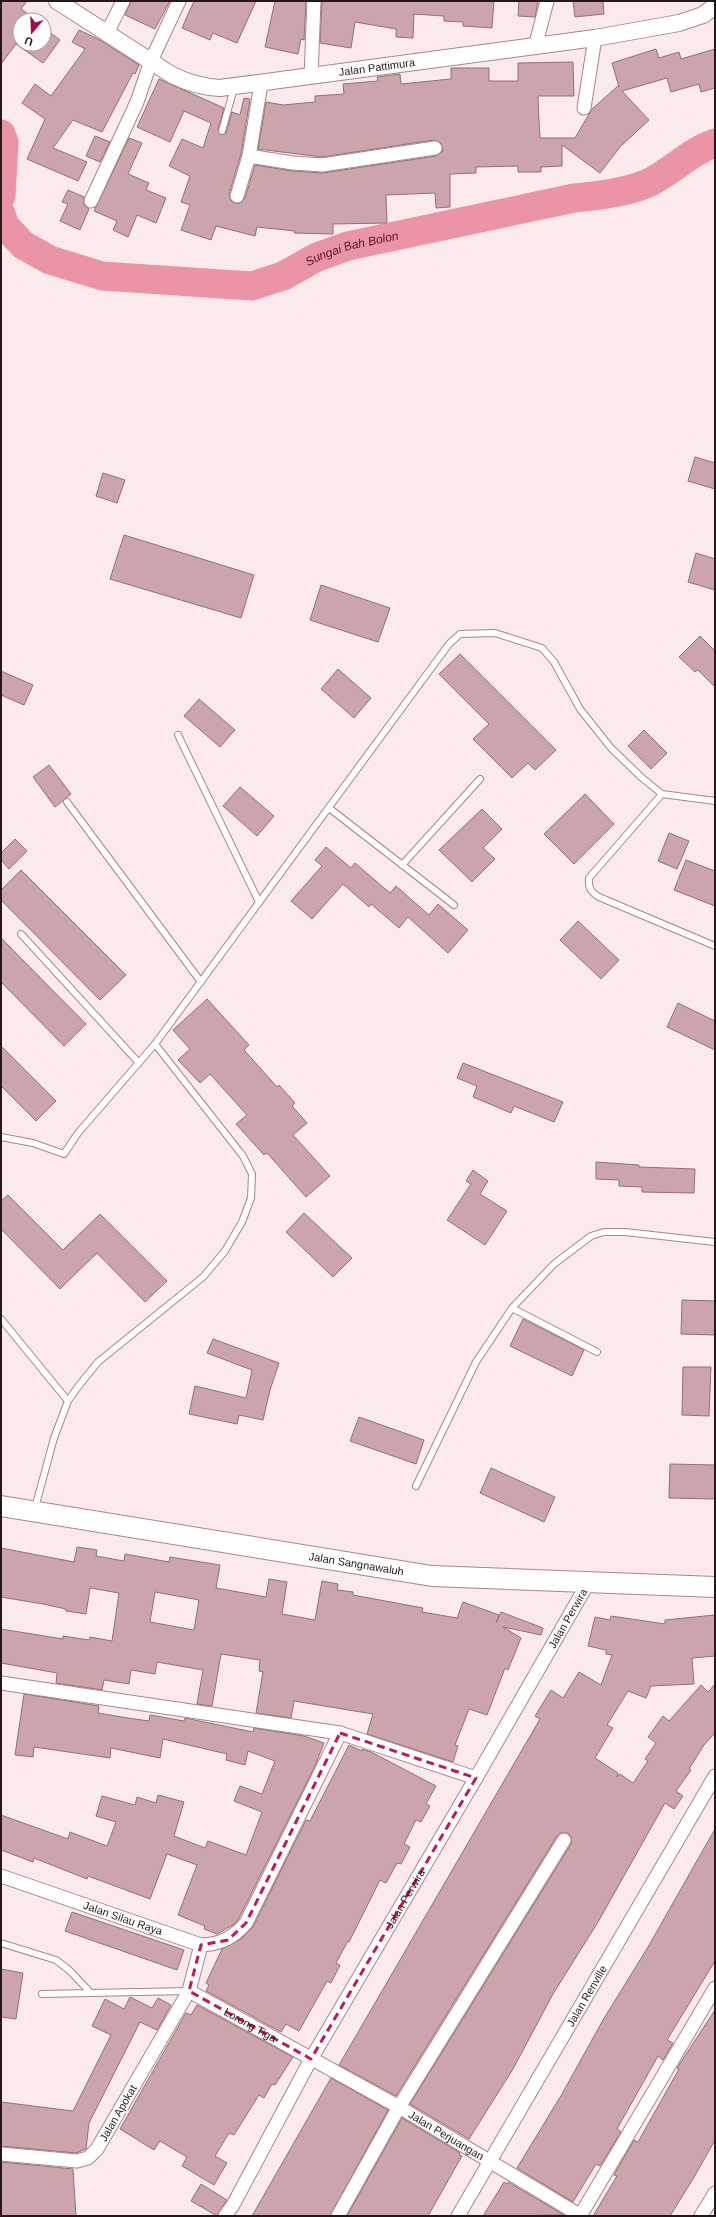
<svg xmlns="http://www.w3.org/2000/svg" width="716" height="2217" viewBox="0 0 716 2217" font-family="Helvetica,sans-serif">
<style>
.lines{fill:none;stroke-linecap:round;stroke-linejoin:round}
.river{stroke:#eb94a6;stroke-width:29}
.building{fill:#cca5ac;stroke:#946f76;fill-rule:evenodd}
.service-casing{stroke:#aa858b;stroke-width:8}
.minor-casing{stroke:#aa858b;stroke-width:15}
.tertiary-casing{stroke:#aa858b;stroke-width:18}
.primary-casing{stroke:#aa858b;stroke-width:22}
.service{stroke:#fff;stroke-width:6}
.minor{stroke:#fff;stroke-width:13}
.tertiary{stroke:#fff;stroke-width:16}
.primary{stroke:#fff;stroke-width:20}
.marked{fill:none;stroke:#c2185b;stroke-width:3;stroke-dasharray:8 5;stroke-linejoin:round}
.labels{text-anchor:middle;dominant-baseline:central;stroke-width:3;stroke-linejoin:round;paint-order:stroke}
.street-label{font-size:11px;fill:#25171a;stroke:#fff}
.water-label{font-size:12px;font-style:italic;fill:#5d102a;stroke:#fff}
</style>
<rect width="100%" height="100%" fill="#fbeaec"/>
<g class="lines">
<g class="river">
<path d="M1 134 4 142 1 196"/>
<path id="s1" d="M1 214 5 226 23 245 50 260 102 276 252 286 283 276 317 257 348 246 574 198C598 196 623 193 646 184 671 173 690 151 715 143"/>
</g>
</g>
<path class="building" d="M1 1H27L21 9 35 19 20 20V44H44V28L60 40 43 63 16 44 1 64Z
M131 1H170L155 29 125 15Z
M194 1H256L237 43 213 33 210 40 182 28Z
M275 1H306L304 40 301 39 298 54 265 47Z
M322 1H494L492 28 463 26V22L444 21V16L414 14 413 38 396 37V29L355 22 351 48 320 43Z
M519 1H538L535 17 518 16Z
M573 1H603L604 14 575 17Z
M79 30 98 39 139 65 135 74 133 73 102 132 73 120 53 148 87 162 78 181 27 159 45 119 22 103 35 84 51 96 85 49 72 42Z
M656 49 659 58 679 52 681 59 715 49V88L701 92 699 84 671 92 667 78 622 91 649 120 620 147 600 173 562 145V166L541 167V172H518V166L476 167V173L450 174V207L436 208 435 193 386 195 387 223 333 224V234L294 233 295 231 257 227 255 236 216 226 211 240 181 230 190 205 181 202 190 176 169 166 182 139 203 148 211 123 184 111 170 142 137 127 159 79 224 108 218 130 221 135 226 133 232 112 240 115 244 98 250 99 241 154 229 194 231 201 238 204 245 198 255 165 292 171 323 173 436 156 443 151 441 143 434 140 322 157 258 149 266 102 283 105 315 102V96L344 94 343 84 378 81 377 77 400 74 401 84 451 79V68H489V81H518V63L573 62 574 96H538L539 121 540 138H575L592 109 618 86 619 87 612 63Z
M95 136 110 142 100 162 86 156Z
M129 138 142 143 128 174 149 183 146 190 166 198 156 223 137 215 128 237 113 230 117 221 94 211Z
M68 190 84 197V205L89 209 80 230 60 221 68 204 62 202Z
M695 457 715 463V489L688 481Z
M103 473 125 480 117 503 96 496Z
M124 535 254 575 241 618 110 579Z
M696 553 715 559V590L688 582Z
M321 585 390 608 378 642 310 620Z
M700 636 715 651V687L698 670 695 672 679 657Z
M460 654 556 750 535 770 528 763 512 778 473 739 489 724 439 674Z
M338 669 371 698 354 718 321 689Z
M1 671 33 685 24 705 1 695Z
M199 699 235 730 220 747 184 716Z
M644 730 667 753 651 769 628 746Z
M49 765 71 794 55 807 33 777Z
M240 787 274 816 257 836 223 806Z
M585 794 614 824 574 864 544 834Z
M482 809 502 829 483 848 495 859 472 882 439 850Z
M669 833 689 841 677 869 658 861Z
M15 839 27 851 9 869 1 860V853Z
M326 847 351 868 355 863 390 893 396 886 429 915 438 904 468 930 448 953 408 917 399 928 371 904 369 907 343 884 312 919 291 901 322 866 315 860Z
M686 860 715 871V906L674 890Z
M21 870 126 975 100 1000 1 900V890Z
M578 921 619 960 601 979 560 940Z
M1 938 86 1024 64 1046 1 982Z
M207 999 249 1045 244 1050 277 1087 279 1085 295 1103 292 1106 307 1123 293 1135 330 1176 306 1197 267 1153 264 1155 236 1124 247 1115 210 1074 200 1083 178 1060 190 1049 173 1030Z
M678 1003 715 1021V1050L667 1027Z
M1 1046 56 1101 36 1121 1 1086Z
M463 1063 563 1102 554 1122 514 1106 511 1113 473 1097 477 1086 457 1078Z
M596 1162 639 1165V1167L695 1169 694 1193 642 1192V1187L619 1186V1180L596 1179Z
M473 1170 488 1181 480 1194 507 1211 485 1245 447 1220 471 1184 466 1181Z
M8 1195 63 1250 100 1214 167 1281 145 1302 97 1253 60 1289 1 1229V1201Z
M304 1213 352 1258 333 1277 286 1232Z
M682 1300 715 1301V1335L681 1334Z
M523 1319 584 1350 572 1376 510 1346Z
M213 1339 279 1363 270 1390 263 1420 239 1415 237 1424 189 1414 195 1386 246 1398 252 1370 207 1353Z
M683 1367H711L709 1416 682 1415Z
M359 1417 424 1440 416 1464 350 1441Z
M670 1464 715 1465V1499L669 1498Z
M491 1468 555 1497 544 1522 480 1493Z
M77 1547 97 1550 96 1556 124 1561 125 1554 169 1562 170 1557 220 1565 216 1588 266 1597 269 1579 287 1582 282 1614 315 1620 322 1581 338 1584 337 1590 353 1592V1595L423 1608 422 1612 457 1618 463 1602 499 1615 496 1623 501 1612 543 1628 541 1635 503 1627 521 1638 508 1670 505 1668 487 1715 469 1709 455 1745 458 1746 453 1762 367 1734 373 1714 294 1701 291 1718 256 1713 263 1672 259 1671 260 1660 221 1654 212 1706 197 1704 203 1670 157 1662 155 1674 131 1670 129 1684 104 1680 102 1690 56 1683 57 1673 1 1663V1629L63 1639V1636L89 1640 90 1637 112 1641 119 1593 90 1588 86 1614 66 1611V1609L43 1604 1 1597V1548L74 1562ZM155 1592 199 1600 194 1630 150 1622Z
M715 1615V1656L692 1658 694 1684 651 1686 646 1698 628 1691 607 1725 613 1728 595 1758 618 1773 617 1777 620 1774 633 1783 648 1761 645 1759 656 1743 648 1737 663 1716 669 1721 701 1685 708 1692 715 1684V1733L704 1745 689 1769 691 1770 676 1791 683 1796 674 1809 665 1803 598 1922 553 1994 513 2069 469 2139 410 2104 571 1844V1837L568 1833H561L557 1836 396 2096 339 2065 540 1719 535 1716 551 1690 563 1698 579 1672 601 1685 612 1655 606 1654V1650L588 1646 595 1617 610 1620 611 1616 665 1624V1620Z
M24 1694 99 1706 98 1713 128 1718 149 1721 150 1715 184 1721 185 1718 253 1732 254 1728 304 1736 324 1743 315 1766 239 1918 236 1923 217 1934 204 1929 205 1926 178 1915 197 1865 167 1854 150 1899 88 1876 87 1879 34 1858 33 1862 1 1850V1815L68 1839 70 1832 107 1846 116 1822 96 1816 102 1796 135 1805 137 1797 156 1803 158 1795 184 1802 174 1836 205 1848 208 1841 246 1855 262 1812 234 1801 240 1786 262 1794 275 1761 248 1751 245 1765 226 1760 227 1754 163 1739 160 1758 111 1748 110 1758 34 1747 33 1757 15 1755Z
M349 1745 362 1751V1749L371 1752 436 1786 426 1804 430 1806 421 1822 416 1820 404 1844 410 1847 401 1864 397 1863 386 1883 380 1880 349 1942 348 1941 336 1963 340 1965 331 1983 327 1981 299 2031 286 2024 281 2032 206 1991 209 1985 206 1983 222 1949 241 1939 253 1927 306 1820 310 1821Z
M715 1829V1961L667 2040 673 2043 663 2060 658 2056 617 2129 621 2132 600 2166 596 2164 573 2202 517 2168 562 2094 603 2020 648 1947Z
M72 1912 184 1950 177 1970 65 1931Z
M1 1969 23 1973 16 2019 1 2017Z
M130 1997 152 2008 158 1998 171 2005 157 2030 140 2022 89 2123 86 2149 76 2153 1 2146V2102L73 2111 111 2035 92 2026 105 1999 124 2009Z
M197 2005 293 2057 275 2085 272 2084 264 2098 259 2095 234 2135 229 2133 215 2156 227 2163 214 2185 182 2166 187 2157 160 2141 154 2150 120 2129 186 2013 191 2015Z
M715 2010V2140L693 2179 670 2216H593L617 2176 614 2175 634 2140 638 2142 679 2069 677 2068Z
M331 2078 388 2110 330 2216H252Z
M402 2118 460 2153 459 2155 462 2156 428 2216H347Z
M1 2162 73 2169 76 2216H1Z
M504 2182 507 2184 508 2182 564 2215 483 2216Z
M201 2184 227 2200 217 2216 191 2201Z"/>
<g class="lines">
<g class="service-casing">
<path id="service" d="M222 131 234 88
M178 735 259 902
M662 794 589 878C588 888 591 892 599 897L715 946
M67 802 201 982
M329 808 454 905
M402 865 480 779
M21 934 139 1063
M1 1137 33 1143 64 1154 78 1133 155 1044 449 644 460 634 495 633 542 648 554 662 580 709 611 748 641 777 662 794 715 801
M512 1308 597 1352
M1 1319 68 1401
M416 1486 476 1362 512 1308 554 1264 591 1236 604 1232H625L715 1242
M35 1508 54 1438 68 1401 77 1388 98 1362 203 1277 225 1251 242 1222 251 1198 252 1174 243 1156 155 1044
M1 1943 56 1960 69 1970 90 1992
M42 1994 188 1991"/>
</g>
<g class="minor-casing">
<g id="minor">
<path d="M107 33 123 1"/>
<path d="M535 47 547 1"/>
<path d="M311 77 314 1"/>
<path d="M584 108 595 38"/>
<path d="M249 156 293 163 322 165 435 148"/>
<path d="M237 196 249 156 261 84"/>
<path d="M91 201 137 102 151 61 179 1"/>
<path d="M1 1683 340 1733 476 1778"/>
<path id="s2" d="M1 1876 201 1945 189 1991 97 2149 88 2158 77 2161 1 2154"/>
<path d="M201 1945C221 1944 233 1938 246 1923L340 1733"/>
<path id="s3" d="M189 1991 399 2107 581 2216"/>
<path id="s4" d="M225 2216 233 2205 311 2059 476 1778 588 1583"/>
<path d="M338 2216 399 2107 564 1840"/>
<path id="s5" d="M458 2216 715 1776"/>
<path d="M580 2216 715 1988"/>
<path d="M701 2216 715 2193"/>
</g>
</g>
<g class="tertiary-casing">
<g id="tertiary">
<path id="s6" d="M57 1 172 75C188 83 202 87 220 88L595 38 679 23 703 15 715 6"/>
</g>
</g>
<g class="primary-casing">
<g id="primary">
<path id="s7" d="M1 1506 432 1576 715 1587"/>
</g>
</g>
<use href="#service" class="service"/>
<use href="#minor" class="minor"/>
<use href="#tertiary" class="tertiary"/>
<use href="#primary" class="primary"/>
</g>
<path class="marked" d="M340 1733 476 1778 311 2059 189 1991 201 1945 228 1940 246 1923Z"/>
<g class="labels">
<g class="street-label">
<text stroke="none"><textPath href="#s6" startOffset="345">Jalan Pattimura</textPath></text>
<text stroke="none"><textPath href="#s7" startOffset="360">Jalan Sangnawaluh</textPath></text>
<text stroke="none"><textPath href="#s4" startOffset="689">Jalan Perwira</textPath></text>
<text stroke="none"><textPath href="#s4" startOffset="365">Jalan Perwira</textPath></text>
<text stroke="none"><textPath href="#s2" startOffset="129">Jalan Silau Raya</textPath></text>
<text stroke="none"><textPath href="#s5" startOffset="255">Jalan Renville</textPath></text>
<text stroke="none"><textPath href="#s3" startOffset="70">Lorong Tiga</textPath></text>
<text transform="translate(118 2113) rotate(-60)">Jalan Apokat</text>
<text stroke="none"><textPath href="#s3" startOffset="295">Jalan Perjuangan</textPath></text>
</g>
<g class="water-label">
<text stroke="none"><textPath href="#s1" startOffset="382">Sungai Bah Bolon</textPath></text>
</g>
</g>
<rect width="716" height="2217" fill="none" stroke="#25171a" stroke-width="4"/>
<g transform="translate(32 32) rotate(199)"><circle r="19" fill="#ffffff" stroke="#a8a2a3"/>
<path d="M0-3L7 15L0 10L-7 15Z" fill="#a20a49"/>
<text y="-6" font-size="11" font-weight="bold" text-anchor="middle" fill="#25171a">U</text>
</g>
</svg>
